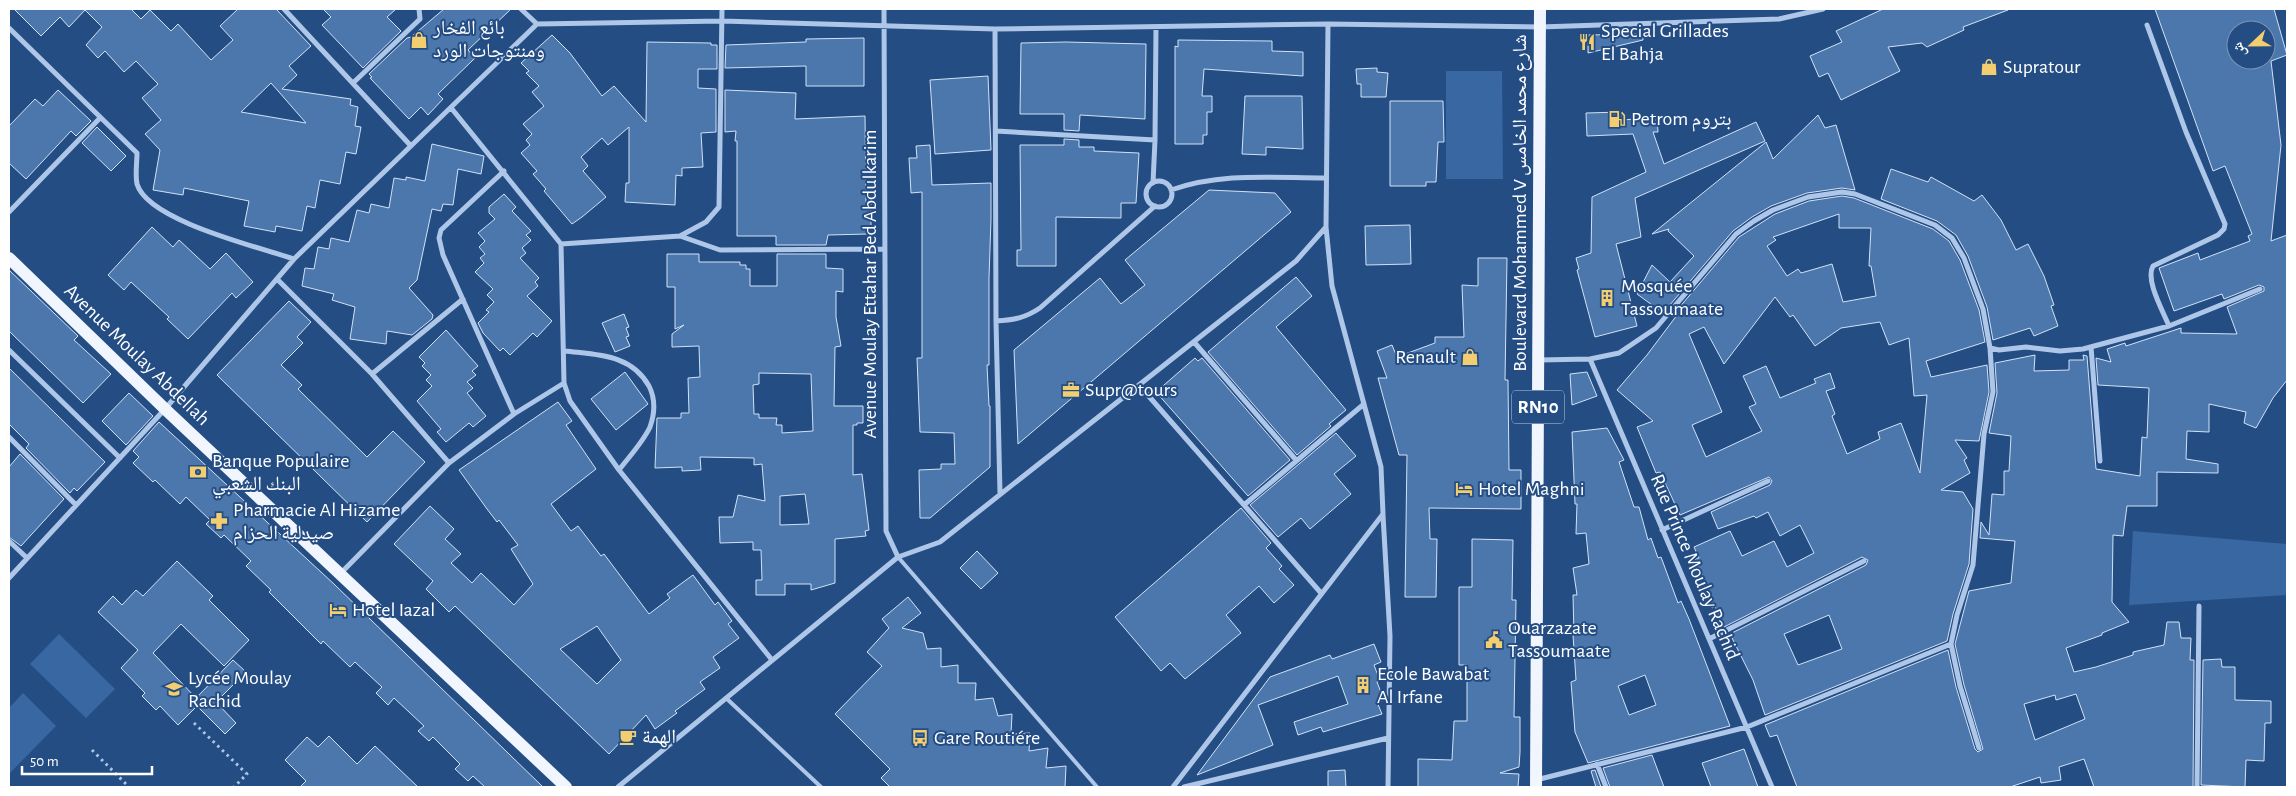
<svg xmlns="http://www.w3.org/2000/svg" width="2296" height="796" viewBox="0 0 2296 796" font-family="'Alegreya Sans','Noto Naskh Arabic',sans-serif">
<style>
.green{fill:#3967a1}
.building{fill:#4c77ac;stroke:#d1e2f6;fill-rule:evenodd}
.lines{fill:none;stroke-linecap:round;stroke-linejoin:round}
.path{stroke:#aec7e8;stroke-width:3;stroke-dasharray:2.5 4;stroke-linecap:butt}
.lane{stroke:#aec7e8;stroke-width:4}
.street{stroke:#aec7e8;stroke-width:5}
.primary{stroke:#f0f5fe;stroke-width:12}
.labels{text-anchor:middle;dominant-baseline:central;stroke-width:4;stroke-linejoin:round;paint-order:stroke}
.shield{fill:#244d84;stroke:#bdcada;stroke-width:1}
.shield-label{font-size:19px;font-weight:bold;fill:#fff}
.poi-label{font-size:20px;fill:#fff;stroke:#244d84;text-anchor:start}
.street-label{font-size:20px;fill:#fff;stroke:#244d84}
</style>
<rect width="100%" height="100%" fill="#244d84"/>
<path class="green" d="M1446 71H1502L1503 179H1446Z
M2133 531 2287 544V595L2129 605Z
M59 634 115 689 86 718 30 664Z
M23 693 56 726 9 774V708Z"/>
<path class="building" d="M14 9H131L141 19 150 10 171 31 178 24 211 60 233 40 220 26 238 9H276L311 46 289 66 297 75 282 89 351 99 350 105 358 107 355 126 361 127 356 154 346 152 340 184 320 180 315 208 307 206 302 231 276 226 275 232 244 226 249 201 184 188 183 195 153 190 160 150 145 134 161 120 142 98 158 84 136 61 124 72 105 51 98 58 86 45 102 27 85 10 69 27 60 17 41 36ZM271 83 279 92 306 123 241 112Z
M323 9H396L387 17 401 31 363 68 322 25 331 17Z
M444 9H511L468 50 475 58 438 94 443 99 428 115 421 107 409 119 370 78 372 77 369 74 407 38 411 37Z
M1883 9H2007L2008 10 1963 27 1964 30 1927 47 1922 43 1888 47 1900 71 1841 100 1828 73 1819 77 1810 56 1842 42 1836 31Z
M2155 9H2274L2287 55 2271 61 2281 145 2271 241 2287 235V380L2273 398 2256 428 2244 423 2246 412 2209 404V432L2187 431 2186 459 2218 464V473L2157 472V506H2127L2123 536 2113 535 2112 602 2129 622 2102 633V635L2066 648 2074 672 2096 667 2133 655V652L2164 645 2167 622H2179L2181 638H2191L2190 660H2194L2193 787H2094L2084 759 2059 767 2061 780 2041 783 2040 777 2010 787H1797L1777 735 1770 737 1765 725 1948 650 1956 687 1975 749 1978 752 1983 749 1964 685 1955 644 1969 591 2011 583 2015 541 1980 538 1981 522 1989 535 1992 494 2004 495V471H2009L2011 436 1989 433 1997 393 1995 363 2035 355 2034 371 2069 370V360H2084L2083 355 2087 356 2096 469 2140 476 2142 437 2147 438 2149 388 2098 385 2096 358 2111 362 2107 349 2125 343 2126 346 2181 328V333L2237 334 2227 307 2264 291V287L2259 285 2224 299 2222 294 2174 311 2159 268 2198 253 2200 260 2250 241 2248 236 2252 234 2225 166 2213 171ZM2236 30H2266V60H2236ZM2076 694 2085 719 2035 740 2024 704 2055 695 2056 700Z
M1643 34V40L1588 53V35Z
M552 35 570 53 602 96 614 86 646 122 647 42 711 43V45H717V69H698V88L716 89V132L701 133 703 167 682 168V176L676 175 675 205 625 202 626 183H629V127L608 145 602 138 581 157 588 166 583 171 606 197 582 217 572 224 544 191 546 189 533 174 537 171 521 153 530 145 526 140 532 134 523 124 544 106 532 92 539 86 526 73 529 71 521 63Z
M864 38V86H806V66L725 68 726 45 806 42V39Z
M1178 40 1272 41V51L1303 52V76L1204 69 1202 96H1212V112H1207V135H1203V144H1175V46L1178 47Z
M1066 42 1146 44 1145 119 1080 115 1079 131 1064 130V114H1020L1021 43Z
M1377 68V72L1388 73 1386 97H1361V84H1357L1356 69Z
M988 76 991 150 935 154 930 80Z
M58 90 91 121 76 136 71 131 26 179 9 163V126L35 99 43 106Z
M725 90 796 93 795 119 865 116 866 203H871V226H867L868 234 828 235 826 245H776V236H737V141H735L736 131 725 132Z
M1245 96H1302L1303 149 1266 147V155L1242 154Z
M1390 101H1443L1444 142H1438L1436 182H1426V186H1390Z
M1622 112 1623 120 1657 117 1658 132H1653L1664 164 1756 122 1765 141 1635 198 1641 237 1616 244 1637 326 1595 337 1577 270 1579 269 1576 258 1591 253 1592 197 1646 172 1633 134 1587 136 1586 113Z
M1818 115 1825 128 1836 125 1855 190 1842 188 1807 193 1771 206 1752 217 1733 231 1663 313 1637 294 1652 265 1670 282 1694 256 1668 231 1669 229 1652 234 1766 142 1773 159Z
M97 127 126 156 111 171 82 143Z
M1064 139 1079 140V147H1094V151L1139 153 1136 203H1121V218L1056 217V266H1017V250H1021L1020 145H1064Z
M432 144 484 156 481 174 458 169 453 205 443 204 441 211 432 209 417 280 409 288 433 315 432 319 412 335 387 331 386 344 350 339 355 307 332 300 334 294 302 286 305 268 314 269 318 247 329 249 331 238 349 242 357 210 369 213 371 204 389 208 394 178 406 180V177L425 181Z
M930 145 932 185 991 183V219L989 278V365H987L989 406H990V467L930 518H920L919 470 941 469V464H955L954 433 920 432 917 358H922V192L911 193 909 158H917L916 146Z
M1891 169 1928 182 1931 177 1974 201 1982 195 2001 220 2016 250 2028 244 2044 276 2054 305 2051 306 2058 326 2034 336 2030 328 1993 340 1987 307 1968 256 1956 235 1937 221 1881 199Z
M1209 190 1275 193 1291 212 1018 444 1014 350 1100 278 1121 304 1145 285 1125 260Z
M504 194 516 207 512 211 531 231 526 235 531 240 522 248 526 253 520 258 539 278 535 282 538 286 527 296 552 321 537 337 533 333 510 355 503 348 500 351 483 333 478 323 489 312 486 310 494 302 487 295 493 289 475 272 484 263 480 258 485 254 479 247 485 241 478 233 495 219 489 213V207Z
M1842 196 1854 198 1933 229 1949 241 1960 260 1979 310 1985 342 1926 361 1931 377 1987 365 1989 392 1979 441 1955 440 1967 458 1964 460 1970 473 1941 490 1963 492 1973 509 1969 564 1953 614 1947 641 1765 715 1753 680 1730 634 1866 565 1868 560 1862 557 1724 627 1715 606 1712 608 1703 585 1706 584 1695 559 1699 558 1694 547 1730 531 1742 556 1774 541 1787 567 1814 553 1800 525 1780 536 1768 512 1756 518 1754 516 1718 529 1711 512 1770 485 1772 481 1769 477 1680 515 1660 472 1656 473 1637 427 1653 421 1617 390 1647 355 1677 315 1672 316 1739 237 1775 214 1809 201ZM1839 214V228H1871L1869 266H1871L1876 296 1843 302 1832 264 1801 273 1798 269 1787 276 1767 246 1776 240 1773 237ZM1775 297 1790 317 1793 315 1815 346 1841 328 1880 322 1889 345 1909 338 1914 396 1927 395 1920 473 1901 423 1878 432 1880 439 1847 454 1832 416 1835 414 1826 391 1835 388 1830 373 1814 379 1816 383 1780 398 1766 366 1743 376 1756 404 1749 407 1762 431 1706 457 1692 425 1722 412 1689 334 1704 327 1724 364ZM1829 615 1842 649 1798 665 1784 634Z
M1410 225 1411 264 1366 265 1365 226Z
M152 227 173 247 179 240 210 269 226 253 253 282 236 298 232 293 188 339 167 319 169 317 131 282 124 290 108 275Z
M667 254H699V262H740V265H746V269H750V286H777V254H826V268L843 269V292L836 291V317L841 346 835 347 834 406H863V423H857V425H853V475L862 474 869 530 865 531 866 536 835 539V583L811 590V584H785V595H756V580H762L761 550H753V542L720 543 719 517H733L738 495 765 501 762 464 754 465V458L700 457 701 470 682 471V467L655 468 657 418H681V413H689L688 378 700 377 699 346 672 347V334L684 325 675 329V287H667ZM759 373 811 374 813 431 782 433V425H776L777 418H759V414H754L753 385 759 384ZM805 494 809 524 780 525V496Z
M1478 258H1507L1505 380H1508L1509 470H1521V509L1429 508 1430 539H1437L1436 597H1405L1407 455H1399L1378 378H1387L1377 351 1392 345 1397 357 1435 343V337H1464L1462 285 1478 286Z
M9 270 78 336 74 340 111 374 83 403 9 331Z
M1296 277 1312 296 1276 327 1346 410 1329 424 1331 426 1297 455 1208 352Z
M289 301 311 322 297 337 303 343 281 365 302 385 298 389 367 457 393 431 425 462 367 522 217 375Z
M624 314 629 327 626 328 629 336 626 337 630 346 615 352 602 323Z
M446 330 478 366 472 371 476 375 467 382 473 388 467 393 486 416 473 427 469 423 446 442 437 432 441 429 417 401 432 386 426 380 431 375 422 366 425 363 419 357Z
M1195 358 1198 361 1202 358 1290 460 1248 496 1156 392Z
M9 368 105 462 77 491 74 488 70 493 26 448 29 444 9 424Z
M625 372 648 404 616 430 591 399Z
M1587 372 1597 396 1572 405 1570 374Z
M129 393 153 416 126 445 102 421Z
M558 402 572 421 566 425 596 469 551 504 571 531 578 526 601 556 604 554 649 614 670 598 667 594 693 575 715 605 718 602 732 621 728 624 739 638 713 657 720 668 700 682 705 689 675 711 677 713 655 729 646 715 609 754 455 606 449 612 426 589 433 581 394 544 430 506 454 529 445 539 461 554 451 563 472 583 481 573 514 605 533 584 511 549 518 545 499 520 497 522 487 509 459 470ZM597 626 621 660 597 684 560 649Z
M159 422 335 585 543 787H485L473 776 468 781 455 769 460 764 433 737 429 741 418 731 424 726 394 698 388 705 376 693 382 687 355 662 350 667 323 641 321 644 269 592 271 590 246 566 251 561 224 535 221 538 206 524 210 520 186 497 180 504 155 480 153 482 133 463 139 457 133 451Z
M1607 428 1624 460 1619 462 1634 507H1639L1648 540 1651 538 1658 558 1661 557 1678 603 1681 601 1689 619 1730 726 1588 763 1575 732 1571 682 1576 680 1573 635H1574L1573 595H1577L1573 568 1589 564 1586 533 1576 534 1577 504H1575L1572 432ZM1645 675 1656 705 1629 715 1618 686Z
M1336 433 1356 456 1334 474 1351 494 1310 529 1301 518 1278 537 1250 505Z
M20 454 64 499 21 546 9 537V467Z
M1241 508 1271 543 1266 548 1282 566 1279 569 1294 585 1274 603 1259 586 1226 615 1241 633 1185 679 1170 663 1161 671 1115 617Z
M1472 539 1513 540 1512 600H1516L1514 717H1520V752L1519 767 1500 773 1519 774 1518 787H1418V759L1452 760 1454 721H1467V665H1459V587H1472Z
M977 551 998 573 981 589 960 568Z
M177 561 213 596 209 600 249 640 224 666 181 624 153 653 196 698 233 660 246 672 216 702 236 723 225 734 197 706 178 725 160 706 156 710 142 696 145 693 121 668 138 650 98 612 113 596 122 605 136 590 143 596Z
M908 597 921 613 902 628 923 633 927 649 941 648V667L958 665V683H976L975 700 993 698 998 716 1012 714 1011 734 1030 733 1029 751 1048 748 1046 768 1066 766 1065 787H890L881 778 890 769 835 714 882 666 867 652 889 628 882 619Z
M1374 644 1381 662 1374 665 1380 681 1377 682 1384 700 1377 702 1382 714 1323 732 1321 727 1298 735 1294 722 1348 704 1338 676 1258 705 1273 745 1197 775 1270 677 1330 655 1332 659Z
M2221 659 2222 667H2235V700L2271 701V723H2265L2264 761 2246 760 2245 787 2201 785 2203 660Z
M329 736 357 764 375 746 418 787H300L306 781 285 760 307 737 318 747Z
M1744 749 1758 787H1711L1702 763Z
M1652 755 1664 787H1610L1603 768Z
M1345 770 1346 787H1328V771Z
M1595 770 1601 787H1596L1591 771Z"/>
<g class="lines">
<path class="path" d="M194 723 247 774 234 787
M92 750 129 787"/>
<path class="lane" d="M898 557 1097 787
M726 698 821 787"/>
<path class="street" d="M284 9 411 146
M521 9 537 24 722 21 995 29 1328 24 1540 27 1779 19 1823 9
M884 9 886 531 898 557
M2147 25 2186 132 2225 224 2224 229 2218 235 2153 266C2145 280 2163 311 2169 326
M9 28 137 153C137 162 135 175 137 184 148 221 259 247 294 259
M995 29 996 321C1014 320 1025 318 1040 308L1155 206
M353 83 420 19 419 9
M452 109 561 244 564 383 570 401 619 470 772 660
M996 131 1155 140 1153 183
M1155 140 1156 27
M504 171 441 230 439 238 443 255 514 414
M1146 194a13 13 0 1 1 26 0a13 13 0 1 1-26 0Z
M1171 190C1222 172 1273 178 1326 178
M9 212 100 118
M680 236 720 250 885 249
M561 244 680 236 706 222 719 207 722 9
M277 279 372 374 449 463
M996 321 1000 494
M1194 342 1296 460
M2091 347 2100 461
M1990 348 1999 350 2026 347 2060 351 2083 349 2169 326 2260 289
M9 350 120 458
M565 351C598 355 631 354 649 386 656 400 655 413 650 427 643 442 629 457 619 470
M1590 359 1772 787
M372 374 463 299
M1139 385 1321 593
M9 437 76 505
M1244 505 1364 404
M1383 515 1390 636 1388 787
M1662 530 1768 481
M9 541 27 558
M341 573 449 463 514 414 564 383
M9 578 165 409 294 259 537 24
M1709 639 1864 561
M1951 644 1960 686 1979 748
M1597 764 1606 787
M1536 780 1747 727 1951 644 1957 615 1973 565 1984 434 1993 392 1990 348 1983 309 1964 258 1952 238 1935 225 1855 194 1842 192 1808 197 1773 210 1754 221 1736 234 1656 328 1619 353 1590 359 1539 360
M618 787 898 557 940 542 1296 261 1326 227 1328 24
M1173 787 1383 514 1381 467 1332 286 1326 227
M1184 787 1388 738
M2197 787 2199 606"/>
<path class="primary" d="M9 258 165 409 566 787
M1536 787 1540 9"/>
</g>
<defs>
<g id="shop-bare" transform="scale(1.35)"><path d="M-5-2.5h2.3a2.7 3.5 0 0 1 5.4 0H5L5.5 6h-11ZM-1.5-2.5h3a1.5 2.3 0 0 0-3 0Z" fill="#f2ce71" stroke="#244d84" stroke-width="2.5" paint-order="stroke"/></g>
<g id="restaurant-bare" transform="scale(1.35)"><path d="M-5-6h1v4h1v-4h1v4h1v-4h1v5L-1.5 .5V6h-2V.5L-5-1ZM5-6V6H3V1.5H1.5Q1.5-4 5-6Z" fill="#f2ce71" stroke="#244d84" stroke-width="2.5" paint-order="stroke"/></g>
<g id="fuel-bare" transform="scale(1.35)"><path d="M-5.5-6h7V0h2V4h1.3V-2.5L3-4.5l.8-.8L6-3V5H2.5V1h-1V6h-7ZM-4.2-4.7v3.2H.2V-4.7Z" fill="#f2ce71" stroke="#244d84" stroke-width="2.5" paint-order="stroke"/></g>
<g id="building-bare" transform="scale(1.35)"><path d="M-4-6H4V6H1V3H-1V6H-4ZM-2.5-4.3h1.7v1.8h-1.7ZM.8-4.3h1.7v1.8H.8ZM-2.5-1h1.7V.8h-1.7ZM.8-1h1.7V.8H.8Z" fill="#f2ce71" stroke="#244d84" stroke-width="2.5" paint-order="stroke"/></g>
<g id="office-bare" transform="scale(1.35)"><path d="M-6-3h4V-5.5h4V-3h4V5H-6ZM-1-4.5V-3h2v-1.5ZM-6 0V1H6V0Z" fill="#f2ce71" stroke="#244d84" stroke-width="2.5" paint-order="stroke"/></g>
<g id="bank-bare" transform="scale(1.35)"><path d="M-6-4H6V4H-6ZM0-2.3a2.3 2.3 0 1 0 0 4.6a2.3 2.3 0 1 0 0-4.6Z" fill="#f2ce71" stroke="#244d84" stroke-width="2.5" paint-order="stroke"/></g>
<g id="hotel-bare" transform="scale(1.35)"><path d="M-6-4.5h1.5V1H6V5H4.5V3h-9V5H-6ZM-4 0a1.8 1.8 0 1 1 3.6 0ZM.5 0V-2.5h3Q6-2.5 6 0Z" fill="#f2ce71" stroke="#244d84" stroke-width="2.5" paint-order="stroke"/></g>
<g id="pharmacy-bare" transform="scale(1.35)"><path d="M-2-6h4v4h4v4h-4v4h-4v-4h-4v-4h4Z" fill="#f2ce71" stroke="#244d84" stroke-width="2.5" paint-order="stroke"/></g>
<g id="civic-bare" transform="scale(1.35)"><path d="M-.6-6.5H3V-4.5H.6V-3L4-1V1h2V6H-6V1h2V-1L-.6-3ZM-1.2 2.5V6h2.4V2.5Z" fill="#f2ce71" stroke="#244d84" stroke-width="2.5" paint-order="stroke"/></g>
<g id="university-bare" transform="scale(1.35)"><path d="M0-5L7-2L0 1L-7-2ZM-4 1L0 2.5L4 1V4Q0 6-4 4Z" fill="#f2ce71" stroke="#244d84" stroke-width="2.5" paint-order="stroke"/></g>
<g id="cafe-bare" transform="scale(1.35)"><path d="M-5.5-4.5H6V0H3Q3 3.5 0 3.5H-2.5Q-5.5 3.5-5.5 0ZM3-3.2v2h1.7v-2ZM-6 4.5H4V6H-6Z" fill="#f2ce71" stroke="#244d84" stroke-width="2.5" paint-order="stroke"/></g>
<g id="bus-bare" transform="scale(1.35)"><path d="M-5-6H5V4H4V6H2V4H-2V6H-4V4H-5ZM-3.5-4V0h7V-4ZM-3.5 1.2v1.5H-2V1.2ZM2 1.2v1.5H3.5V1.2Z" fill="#f2ce71" stroke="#244d84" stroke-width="2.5" paint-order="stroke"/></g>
</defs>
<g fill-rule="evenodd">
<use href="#shop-bare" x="419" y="40"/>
<use href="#restaurant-bare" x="1587" y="42"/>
<use href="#shop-bare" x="1989" y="67"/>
<use href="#fuel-bare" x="1617" y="119"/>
<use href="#building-bare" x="1607" y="298"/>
<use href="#shop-bare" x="1470" y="357"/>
<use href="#office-bare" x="1071" y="390"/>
<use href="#bank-bare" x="198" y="472"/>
<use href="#hotel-bare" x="1464" y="489"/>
<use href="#pharmacy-bare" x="219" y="521"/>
<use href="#hotel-bare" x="338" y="610"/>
<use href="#civic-bare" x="1494" y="640"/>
<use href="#building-bare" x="1363" y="685"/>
<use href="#university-bare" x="174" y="689"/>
<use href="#cafe-bare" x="628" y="737"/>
<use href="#bus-bare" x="920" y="738"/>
</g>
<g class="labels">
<rect class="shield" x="1512" y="390.5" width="52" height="33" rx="4"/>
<g class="shield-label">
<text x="1538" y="407">RN10</text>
</g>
<g class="poi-label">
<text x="433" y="28">بائع الفخار<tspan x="433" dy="23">ومنتوجات الورد</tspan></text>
<text x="1601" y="31">Special Grillades<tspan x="1601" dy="23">El Bahja</tspan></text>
<text x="2003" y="67">Supratour</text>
<text x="1631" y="119">Petrom بتروم</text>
<text x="1621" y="286">Mosquée<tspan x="1621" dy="23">Tassoumaate</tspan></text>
<text x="1456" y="357" text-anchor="end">Renault</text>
<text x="1085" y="390">Supr@tours</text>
<text x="212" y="461">Banque Populaire<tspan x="212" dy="23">البنك الشعبي</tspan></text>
<text x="1478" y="489">Hotel Maghni</text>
<text x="233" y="510">Pharmacie Al Hizame<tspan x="233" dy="23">صيدلية الحزام</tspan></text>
<text x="352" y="610">Hotel Iazal</text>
<text x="1508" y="628">Ouarzazate<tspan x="1508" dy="23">Tassoumaate</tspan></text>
<text x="1377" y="674">Ecole Bawabat<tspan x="1377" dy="23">Al Irfane</tspan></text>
<text x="188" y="678">Lycée Moulay<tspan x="188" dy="23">Rachid</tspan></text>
<text x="642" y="737">الهمة</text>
<text x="934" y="738">Gare Routiére</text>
</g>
<g class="street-label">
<text transform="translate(1520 203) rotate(-90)">Boulevard Mohammed V شارع محمد الخامس</text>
<text transform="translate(870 284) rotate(-90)">Avenue Moulay Ettahar Bed Abdulkarim</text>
<text transform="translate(137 355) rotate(44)">Avenue Moulay Abdellah</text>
<text transform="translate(1695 567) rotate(67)">Rue Prince Moulay Rachid</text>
</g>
</g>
<rect width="2296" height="796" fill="none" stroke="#ffffff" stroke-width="20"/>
<g transform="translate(2251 45) rotate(248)"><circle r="24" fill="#244d84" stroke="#7c94b5"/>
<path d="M0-4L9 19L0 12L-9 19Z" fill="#f2ce71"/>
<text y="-8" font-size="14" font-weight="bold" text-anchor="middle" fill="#ffffff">ش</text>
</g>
<path d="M22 766v8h130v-8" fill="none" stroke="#ffffff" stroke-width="2.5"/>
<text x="30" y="766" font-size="15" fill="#ffffff" stroke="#244d84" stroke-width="4" paint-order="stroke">50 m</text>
</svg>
